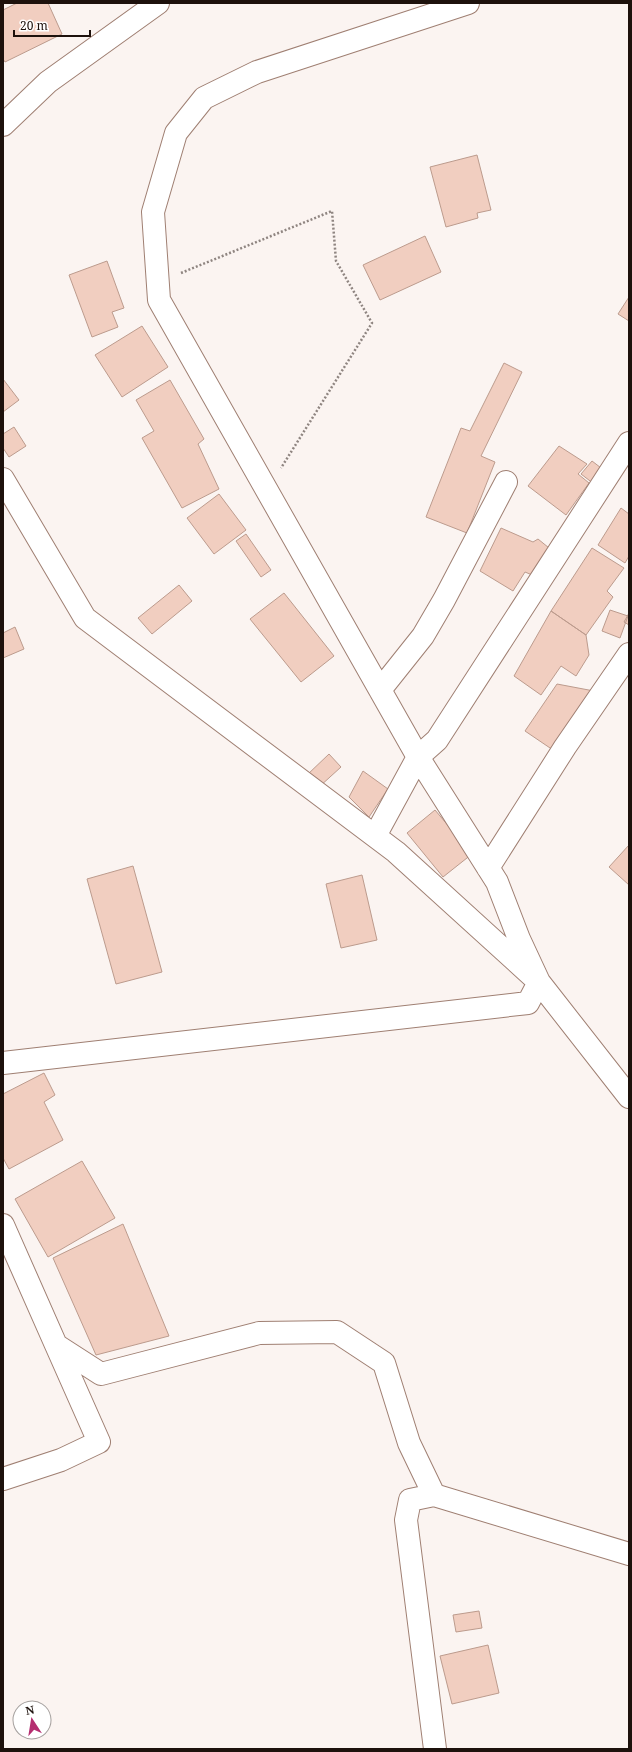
<svg xmlns="http://www.w3.org/2000/svg" width="632" height="1752" viewBox="0 0 632 1752" font-family="'Noto Serif',serif">
<style>
.building{fill:#f1cec0;stroke:#bc9b8d}
.lines{fill:none;stroke-linecap:round;stroke-linejoin:round}
.minor-casing{stroke:#9f7f72;stroke-width:24}
.path{stroke:#8f8581;stroke-width:2.5;stroke-dasharray:2 2;stroke-linecap:butt}
.minor{stroke:#fff;stroke-width:22}
</style>
<rect width="100%" height="100%" fill="#fbf4f1"/>
<path class="building" d="M17 3H48L62 34 5 62 3 59V10Z
M477 155 491 210 477 213 478 218 446 227 430 167Z
M425 236 441 272 380 300 363 265Z
M107 261 124 308 112 312 118 327 92 337 69 275Z
M629 297V321L618 314Z
M142 326 168 367 122 397 95 355Z
M504 363 522 372 481 456 495 462 467 533 426 517 461 428 470 431Z
M3 379 19 400 3 412Z
M170 380 204 439 198 444 219 489 182 508 142 438 154 431 136 400Z
M14 427 26 446 9 457 3 448V434Z
M559 446 587 464 578 474 589 483 566 515 528 486Z
M592 461 605 471 594 484 581 474Z
M219 494 246 530 214 554 187 518Z
M621 508 629 514V556L625 563 598 545Z
M501 528 533 542 538 539 554 552 537 577 525 572 513 591 480 571Z
M246 534 271 570 261 577 236 541Z
M592 548 624 568 607 591 613 597 586 635 551 611Z
M179 585 192 601 152 634 138 618Z
M284 593 334 656 301 682 250 619Z
M610 610 628 616 620 638 602 631Z
M551 611 586 635 589 655 576 676 561 666 541 695 514 676Z
M629 613V625L624 622Z
M15 627 24 649 3 658V633Z
M557 684 594 691 553 750 525 731Z
M329 754 341 767 319 787 307 775Z
M363 771 388 789 369 817 349 797Z
M435 810 472 854 443 877 407 833Z
M629 845V885L609 867Z
M133 866 162 972 116 984 87 879Z
M362 875 377 940 341 948 326 884Z
M44 1073 55 1095 44 1102 63 1140 9 1169 3 1158V1094Z
M82 1161 115 1218 48 1257 15 1199Z
M123 1224 169 1336 96 1355 53 1258Z
M479 1611 482 1628 456 1632 453 1615Z
M488 1645 499 1693 452 1704 440 1656Z"/>
<g class="lines">
<g class="minor-casing">
<path id="minor" d="M3 125 48 82 158 3
M3 479 85 618 396 852 539 982 629 1097
M380 690 423 636 444 600 506 482
M375 836 418 757 437 740 629 443
M488 868 565 747 629 654
M3 1063 528 1003 539 982 519 939 497 882 418 757 159 300 153 212 176 133 204 98 257 72 468 3
M3 1225 56 1345 101 1374 259 1333 337 1332 384 1363 409 1443 434 1495 629 1554
M3 1479 61 1460 99 1442 56 1345
M434 1495 410 1500 406 1520 435 1749"/>
</g>
<path class="path" d="M181 273 332 211 336 261 372 323 281 468"/>
<use href="#minor" class="minor"/>
</g>
<rect width="632" height="1752" fill="none" stroke="#1d110c" stroke-width="8"/>
<g transform="translate(32 1720) rotate(348)"><circle r="19" fill="#ffffff" stroke="#a5a09e"/>
<path d="M0-3L7 15L0 10L-7 15Z" fill="#b52e70"/>
<text y="-6" font-size="11" font-weight="bold" text-anchor="middle" fill="#1d110c">N</text>
</g>
<path d="M14 30v6h76v-6" fill="none" stroke="#1d110c" stroke-width="2"/>
<text x="20" y="30" font-size="12" fill="#1d110c" stroke="#ffffff" stroke-width="3" paint-order="stroke">20 m</text>
</svg>
